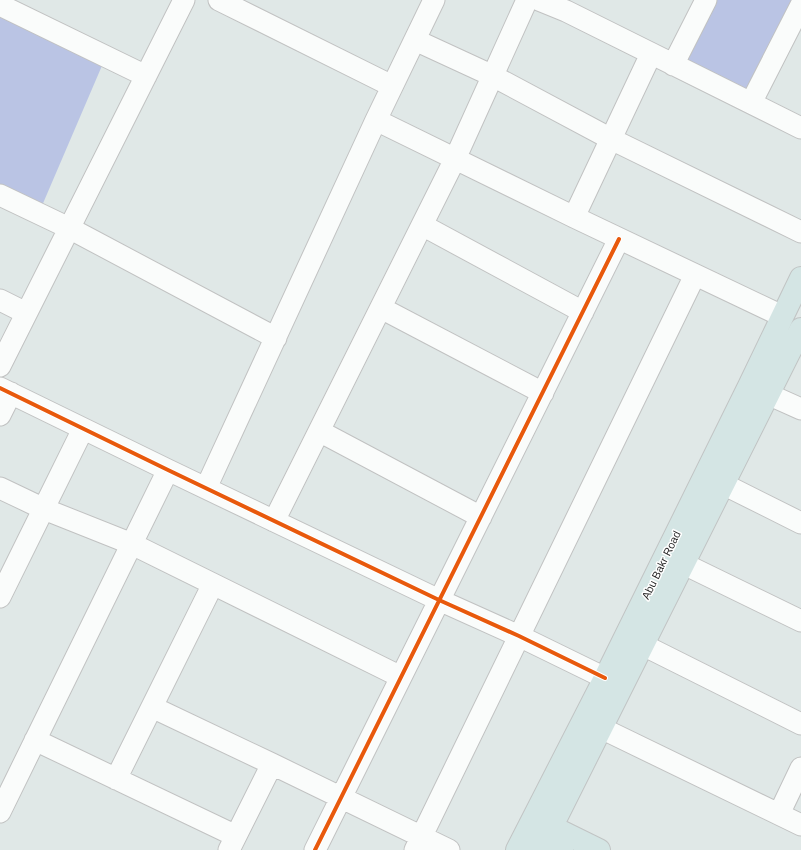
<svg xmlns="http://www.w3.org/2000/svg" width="801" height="850" viewBox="0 0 801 850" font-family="Arial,sans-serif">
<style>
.green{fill:#bac4e4}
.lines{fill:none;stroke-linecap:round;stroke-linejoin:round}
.minor-casing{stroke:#c1c2c2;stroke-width:23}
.major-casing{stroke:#c1c4c4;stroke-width:24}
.minor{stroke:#fafcfb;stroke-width:21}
.major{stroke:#d4e5e4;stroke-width:22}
.cycleway-casing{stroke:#fff;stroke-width:6}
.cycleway{stroke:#e8590c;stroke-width:4}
.labels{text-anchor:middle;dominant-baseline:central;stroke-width:3;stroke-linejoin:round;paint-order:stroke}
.street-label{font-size:11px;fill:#2a2a2a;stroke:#fff}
</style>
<rect width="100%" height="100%" fill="#e0e8e7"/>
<path class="green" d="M706 0H801L751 103 673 65Z
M0 1 107 54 41 208 0 189Z"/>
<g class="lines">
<g class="minor-casing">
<path id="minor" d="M219 0 392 86
M539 0 566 11 801 128
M0 5 146 76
M415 40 493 76 611 139 801 232
M673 65 706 0
M751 103 801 5
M376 120 574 217 782 316
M0 195 69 228 276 338
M574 217 651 54
M422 225 583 312
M0 300 26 313
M381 308 543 393
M0 366 184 0
M752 387 801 409
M0 388 168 470 439 600 519 636 605 678
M0 415 11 393
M319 431 481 517
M723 484 801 523
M0 488 44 509 132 544 401 677
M206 488 376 120 434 0
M274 521 455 159 527 0
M684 564 801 621
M0 597 83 429
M643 645 801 724
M152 707 272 764 449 850
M601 728 801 825
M35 740 236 836
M116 779 213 584
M0 812 168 470
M779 814 801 768
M229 850 272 764
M315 850 619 239
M415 850 695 275"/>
</g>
<g class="major-casing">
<path id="major" d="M538 820 599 850
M531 834 562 850
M517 850 605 678 749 386 801 278
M540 850 801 329"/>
</g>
<use href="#minor" class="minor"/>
<use href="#major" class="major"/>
<g class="cycleway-casing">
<path id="cycleway" d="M0 388 168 470 439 600 519 636 605 678
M315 850 619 239"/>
</g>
<use href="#cycleway" class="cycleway"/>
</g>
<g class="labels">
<g class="street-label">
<text transform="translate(661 565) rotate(-64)">Abu Bakr Road</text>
</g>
</g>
</svg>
